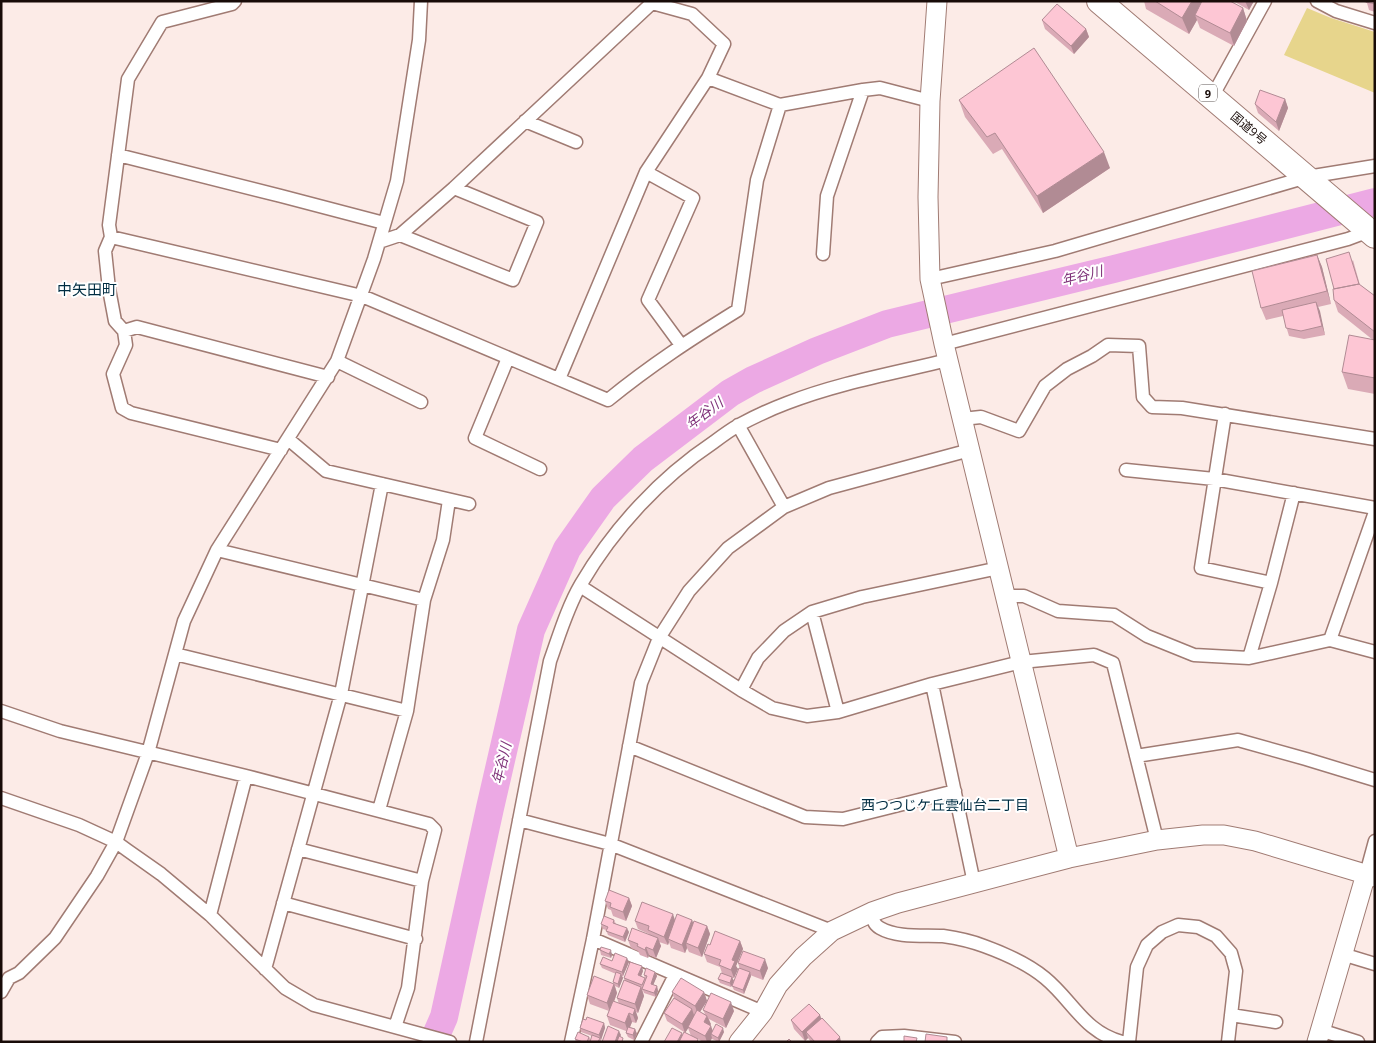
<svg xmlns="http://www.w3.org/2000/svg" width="1376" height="1043" viewBox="0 0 1376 1043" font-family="'Open Sans','Noto Sans JP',sans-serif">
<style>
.green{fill:#e7d58c}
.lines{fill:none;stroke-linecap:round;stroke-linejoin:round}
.river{stroke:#eca9e4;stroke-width:28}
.street-casing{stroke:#a07b73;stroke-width:15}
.secondary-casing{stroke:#a07b73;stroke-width:21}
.highway-casing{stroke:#a07b73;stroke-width:26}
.street{stroke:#fff;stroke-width:12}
.secondary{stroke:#fff;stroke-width:19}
.highway{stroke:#fff;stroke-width:24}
.wall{fill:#daaab6;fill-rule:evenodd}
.shaded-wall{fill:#b18b94}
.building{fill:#fdc6d4;stroke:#b18b94}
.labels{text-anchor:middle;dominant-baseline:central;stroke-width:4;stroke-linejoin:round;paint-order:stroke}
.shield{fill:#fff;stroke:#5d5452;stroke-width:1}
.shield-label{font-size:11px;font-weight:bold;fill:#180b08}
.street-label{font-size:12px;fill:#180b08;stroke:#fff}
.water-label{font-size:14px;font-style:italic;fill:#7f3279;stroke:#fff}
.neighbourhood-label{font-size:14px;fill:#002d42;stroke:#fff}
.quarter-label{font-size:15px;fill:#002d42;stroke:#fff}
</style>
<rect width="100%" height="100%" fill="#fcebe7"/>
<path class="green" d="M1307 8 1331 18 1375 32V93L1284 55Z"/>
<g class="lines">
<path class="river" d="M433 1042 444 1017 490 808 531 630 567 549 603 498 643 459 730 393 753 380 817 351 887 324 1114 269 1375 202"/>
<g class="street-casing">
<path id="street" d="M235 1 232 4 162 22 128 79 109 225 111 237 105 251 109 289 115 321 124 331 126 345 113 374 122 408 131 413 281 450
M1317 1 1336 11 1375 23
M708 78 780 105 863 90 880 88 930 101
M1212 97 1265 1
M525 121 576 142
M118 155 281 196 384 223
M646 172 693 198 648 300 681 345
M400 235 513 280 537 222 454 188
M111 237 362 296 608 400C651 365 691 339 738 310L757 180 780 105
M379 242 400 235 454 188 654 1
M823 254 827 196 863 90
M930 279 1055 251 1307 177 1375 166
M124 331 137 327 328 377
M944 344 1348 239 1372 230
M508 358 475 438 540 469
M337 361 421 402
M559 379 646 172 708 78 724 44 692 14 652 3
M1225 414 1201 568 1271 583 1249 658
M962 419 981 417 1019 431 1045 386 1067 369 1092 356 1108 345 1139 346 1143 397 1152 407 1182 408 1375 439
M738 425 784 507
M288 439 326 471 469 504
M1126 470 1214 479 1375 508
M1375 512 1330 640 1375 652
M217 550 424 600
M1271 583 1294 493
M580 586 741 690 772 708 807 716 838 712 932 684 1021 662 1094 655 1113 663 1157 840
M1005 596H1024L1058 611 1114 615 1147 636 1194 655 1249 658 1330 640
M812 612 838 712
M175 654 407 711
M932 684 974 883
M741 690 758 658 784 631 812 612 862 597 999 568
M1 711 60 731 246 776 429 824 435 830 422 881 408 988 395 1027
M629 746 805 817 843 819 955 791
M1136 756 1238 740 1306 759 1375 780
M1 798 79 825 116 842 127 850 161 874 210 915 285 988 314 1005 450 1042
M379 810 407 711 424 600 443 540 449 500
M519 820 610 844 832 931
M298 849 422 881
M1366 874 1375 841
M283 903 416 939
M872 912C873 919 873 924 880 928 897 938 923 935 943 936 957 938 971 941 984 946 1006 954 1027 963 1045 978 1073 1001 1084 1032 1122 1042
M210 915 246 776
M593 939 763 1012
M1342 954 1375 964
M265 969 341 694 382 484
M1 992 9 978 19 973 55 938 97 876 116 842 148 753 184 621 217 550 337 361 374 259 397 181 419 40 421 1
M1231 1015 1276 1022
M1320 1030 1358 1042
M476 1042 550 661C559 636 567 608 581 584 614 528 660 478 714 442 722 436 730 430 739 425 754 417 771 409 787 403 838 383 895 373 948 360
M571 1042 593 939 641 683 659 638 689 591 728 548 784 507 829 488 970 450
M641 1042 675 975
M877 1042 882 1037 904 1036 955 1042
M1129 1042 1137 967 1147 945 1162 932 1178 925 1198 927 1216 936 1231 953 1236 971 1228 1042"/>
</g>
<g class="secondary-casing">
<path id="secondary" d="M937 1 930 101 928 197 930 279 944 344 1069 858
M739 1042 763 1012 778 985 803 957 832 931 872 912 898 903 1069 858 1157 840 1203 835H1224L1255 841 1375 877
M1317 1042 1366 874"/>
</g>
<g class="highway-casing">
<path id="highway" d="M1099 1 1375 236"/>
</g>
<use href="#street" class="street"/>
<use href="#secondary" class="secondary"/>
<use href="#highway" class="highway"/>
</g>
<path class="wall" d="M1144 1H1230L1243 8 1247 21 1234 46 1200 28 1197 20 1189 34 1146 9Z
M1233 1H1254L1249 10Z
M1361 1H1375V12L1369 10 1367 3Z
M1042 20 1086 29 1089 37 1074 54 1045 29Z
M1285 99 1288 108 1279 131 1258 113 1255 104Z
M959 100 1110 168 1043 213 1002 149 993 154 965 117Z
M1317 255 1322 267 1331 304 1318 307 1325 335 1304 339 1289 336 1283 316 1266 320 1261 308Z
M1353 260 1360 285 1375 296V394L1348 389 1342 372 1373 340 1338 312 1334 300V289Z
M629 898 632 906 626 921 613 916 611 910 608 909 605 901Z
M614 920 616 924 629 932 625 942 608 935 606 930 603 929 601 924Z
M675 920H692L693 924 707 926 710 934 702 957 689 952 687 948 685 953 671 948 669 942 668 945 659 942 661 946 656 958 649 955 648 958 640 955 638 951 631 948 628 940 649 934 638 929 635 921Z
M740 941 743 949 736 966 738 969 734 978H732L734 981 731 987 720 983 718 979 722 973 720 967 707 962 704 954 710 945Z
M600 950 612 955 611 958 601 955Z
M612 961 629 962 623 976H622L623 978 619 988 615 986 617 993 614 1002 619 1004 617 998 625 981 624 978 643 971 641 976 645 978 644 975 655 972 657 976 653 985 657 986 658 991 656 997 644 993 642 988 644 996 638 1013 636 1012 638 1018 636 1023 632 1022 630 1027 635 1029 637 1034 634 1040 628 1037 626 1033V1031L610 1025 607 1016 609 1011 590 1004 587 995 614 984 613 982 616 974 602 968 600 964Z
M738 963 768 968 763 980 750 975 751 976 744 994 734 990 732 986 740 969Z
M672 992H704L707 1001 700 1012 705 1014 703 1010 734 1011 726 1028 709 1019 712 1031 724 1032 719 1042 712 1039V1038L710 1042H703L698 1039 683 1036 684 1032 667 1021 664 1013 674 998ZM688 1028 691 1036 685 1033Z
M820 1015 821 1019 841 1042H811L808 1038 805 1041 794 1029 791 1020Z
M604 1023 605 1028 601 1040V1042H576L575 1039 589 1037 591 1040 592 1036 581 1032 580 1028Z"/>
<path class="shaded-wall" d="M1192 1H1207L1195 15 1197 20 1189 34 1182 18Z
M1245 1H1254L1249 10Z
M1243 8 1247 21 1234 46 1230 33Z
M1086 29 1089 37 1074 54 1071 46Z
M1285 99 1288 108 1279 131 1276 122Z
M1104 152 1110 168 1043 213 1037 196Z
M1317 255 1322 267 1331 304 1327 291Z
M1316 302 1320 311 1325 335 1322 326Z
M629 898 632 906 626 921 623 912Z
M673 914 676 923 668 939 669 942 668 945 664 937Z
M692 920 695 928 686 943 687 948 685 953 682 945Z
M707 926 710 934 702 957 698 948Z
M627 928 629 932 625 942 623 937Z
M658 938 661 946 656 958 653 950Z
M740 941 743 949 736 966 738 969 734 978 731 970 732 960Z
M646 947 649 955 648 958 645 950Z
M611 950 612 955 611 958 609 954Z
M627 958 629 962 623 976 622 972Z
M765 959 768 968 763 980 760 971Z
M642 966 643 971 640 979 638 975Z
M655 972 657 976 652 988 651 984Z
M750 972 751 976 744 994 743 990Z
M621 974 623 978 619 988 618 984Z
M732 977 734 981 731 987 730 983Z
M614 984 617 993 610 1012 607 1003Z
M657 986 658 991 656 997 654 993Z
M641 987 644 996 638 1013 635 1004Z
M704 992 707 1001 698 1015 695 1006Z
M731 1002 734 1011 726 1028 723 1019Z
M635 1009 638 1018 636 1023 633 1015Z
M692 1009 695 1018 685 1033 682 1024Z
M629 1013 632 1022 628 1032 625 1023Z
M820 1015 823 1024 806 1032 808 1038 805 1041 802 1032Z
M707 1016 711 1024 707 1031 704 1022Z
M604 1023 605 1028 601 1040 599 1035Z
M711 1026 714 1034H711L712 1038 710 1042H707L705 1036Z
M723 1028 724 1032 719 1042 718 1038Z
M635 1029 637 1034 634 1040 633 1035Z
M619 1031 621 1035 618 1042H615Z
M682 1033 683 1037 681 1042H677Z
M840 1037 841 1042H835Z"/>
<path class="building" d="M1155 1H1192L1182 18Z
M1202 1H1230L1243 8 1230 33 1195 15Z
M1366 1H1375V4L1366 2Z
M1057 4 1086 29 1071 46 1042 20Z
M1034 48 1104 152 1037 196 995 133 987 137 959 100Z
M1260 90 1285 99 1276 122 1255 104Z
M1349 252 1359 284 1334 289 1326 259Z
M1317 255 1327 291 1261 308 1252 271Z
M1359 284 1375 296V332L1334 300 1333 289Z
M1316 302 1322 326 1301 331 1286 328 1282 310Z
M1349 335 1375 340V378L1342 372Z
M609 890 629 898 623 912 610 907 611 903 605 901Z
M642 902 673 914 664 937 648 930 649 926 635 921Z
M677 914 692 920 682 945 668 939Z
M604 916 614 920 613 923 627 928 623 937 606 931 608 927 601 924Z
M694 921 707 926 698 948 686 943Z
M632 928 658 938 653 950 646 947 645 950 637 946 638 944 628 940Z
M715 931 740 941 732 960 735 961 731 970 719 965 721 960 704 954 708 944 710 945Z
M601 947 611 950 609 954 600 950Z
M743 951 765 959 760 971 738 963Z
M615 953 627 958 622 972 600 964 603 957 612 961Z
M630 962 642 966 638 975 645 978 642 985 624 978Z
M646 968 655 972 651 984 657 986 654 993 642 989 647 976 644 975Z
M739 968 750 972 743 990 732 986Z
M616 972 621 974 618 984 613 982Z
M721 973 732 977 730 983 718 979Z
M594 976 614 984 607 1003 587 995Z
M681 978 704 992 695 1006 672 992Z
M624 980 641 987 635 1004 617 998Z
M711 993 731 1002 723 1019 703 1010Z
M674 998 692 1009 682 1024 664 1013Z
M613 1001 635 1009 633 1015 629 1013 625 1023 607 1016Z
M809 1004 820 1015 802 1032 791 1020Z
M697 1010 707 1016 704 1022 711 1026 705 1036 688 1027Z
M587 1017 604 1023 599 1035 580 1028 583 1019 586 1020Z
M822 1018 840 1037 835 1042H815L806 1032Z
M716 1024 723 1028 718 1038 711 1034Z
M608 1026 619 1031 615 1042H602Z
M628 1027 635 1029 633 1035 626 1033Z
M672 1028 682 1033 677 1042H664Z
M578 1032 589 1037 587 1042H583L575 1039Z
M684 1032 698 1039 697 1042H679Z
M926 1034 947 1037V1042H925Z
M592 1035 600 1038 598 1042H590Z
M619 1036 623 1038 622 1042H617Z
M904 1036 917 1038 916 1042H904Z
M789 1039 792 1042H786Z"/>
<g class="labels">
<rect class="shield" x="1199" y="84.5" width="18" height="17" rx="4"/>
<g class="shield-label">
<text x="1208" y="93">9</text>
</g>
<g class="street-label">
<text transform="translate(1249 128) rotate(40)">国道9号</text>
</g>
<g class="water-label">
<text transform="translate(1082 275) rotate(-14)">年谷川</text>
<text transform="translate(704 413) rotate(-37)">年谷川</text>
<text transform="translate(501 763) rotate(-77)">年谷川</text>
</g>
<g class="neighbourhood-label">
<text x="945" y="804">西つつじケ丘雲仙台二丁目</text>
</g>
<g class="quarter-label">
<text x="87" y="289">中矢田町</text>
</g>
</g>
<rect width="1376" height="1043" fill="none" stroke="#180b08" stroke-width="5"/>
</svg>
